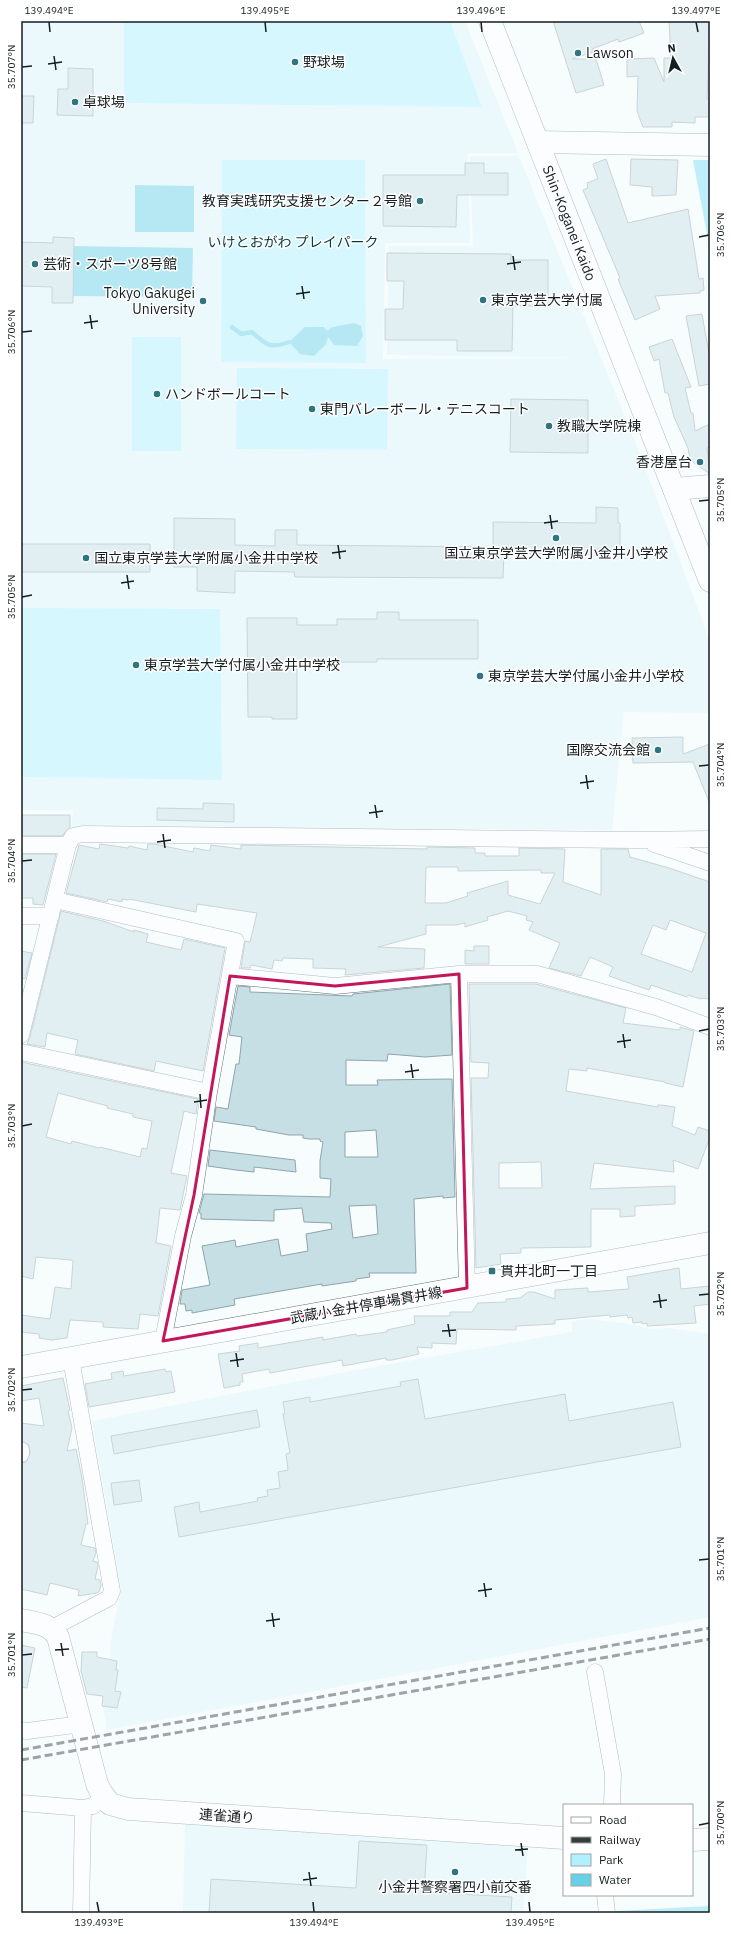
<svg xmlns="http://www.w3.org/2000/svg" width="731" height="1934" viewBox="0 0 731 1934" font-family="'IBM Plex Sans','Noto Sans JP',sans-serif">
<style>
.built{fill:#dbf7fd}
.green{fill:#b0f1ff}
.forest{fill:#75def3}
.water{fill:#67d1e6}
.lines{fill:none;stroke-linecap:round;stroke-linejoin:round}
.stream{stroke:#67d1e6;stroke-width:4.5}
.building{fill:#c6dfe4;stroke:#8ea5ab;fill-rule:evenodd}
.street-casing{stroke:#5d7479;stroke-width:17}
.secondary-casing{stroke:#5d7479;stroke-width:23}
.street{stroke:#fff;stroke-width:16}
.secondary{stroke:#fff;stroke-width:22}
.rail{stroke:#323b3d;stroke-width:3;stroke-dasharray:8 4;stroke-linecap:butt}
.marked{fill:none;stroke:#c2185b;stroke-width:3;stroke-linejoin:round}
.ticks{fill:none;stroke:#151e20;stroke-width:1.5}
.poi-dot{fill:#2e7481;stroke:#fff;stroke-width:1.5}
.labels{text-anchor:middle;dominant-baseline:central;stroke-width:3;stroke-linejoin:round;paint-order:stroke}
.poi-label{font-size:14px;fill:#151e20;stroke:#fff;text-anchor:start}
.street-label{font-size:14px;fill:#151e20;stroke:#fff}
.park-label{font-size:14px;fill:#053a42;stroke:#fff}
.neatline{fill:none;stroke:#151e20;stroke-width:1.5}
.ticks-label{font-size:10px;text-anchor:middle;fill:#151e20}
</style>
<rect width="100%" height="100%" fill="#f7fcfd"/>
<path class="built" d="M21 21H465L518 153H468L470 243H385L383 359 584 358 387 355 389 246H473L470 156H519L638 449 710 641V713L624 712 612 830 71 827 73 811 21 810Z
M592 1319 636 1325 649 1329 668 1328 710 1334V1617L107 1730 103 1708 112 1635 121 1590 92 1421 351 1371 572 1332V1321Z
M185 1823 528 1845 523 1913H183Z"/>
<path class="green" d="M124 21H450L482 107 124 103Z
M222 160H365L366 363 221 362Z
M132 337H181V451H132Z
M237 368 388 369 387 450 236 449Z
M21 608 220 609 222 780 21 777Z"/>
<path class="forest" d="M693 160H710V251V250Z
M710 1906V1913H616V1911Z"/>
<path class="water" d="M135 185 194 186V232H135Z
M74 246 193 248 192 297 73 296Z
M354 323 361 326 363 336 357 346 334 345 328 337 326 344 314 356 300 354 289 342 305 327H324L327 331 332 327Z"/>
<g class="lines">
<path class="stream" d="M232 327 241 334 252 332C266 345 270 349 289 342"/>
</g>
<path class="building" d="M553 21H639L644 33 619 42 618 39 592 49 593 52 572 59H596L604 85 576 93Z
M669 21H710L707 99H710V117H695V123L672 122V127H643L637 111 638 76 627 77V59L654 58 664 82V58H671Z
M68 68 93 69V116L57 115 58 89H68Z
M21 96H34L33 123H21Z
M606 159 628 223 688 209 699 279 703 278 704 290 700 291V293L655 296 660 309 635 320 618 279 620 278 583 190 588 188 587 183 598 179 593 164Z
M631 159 678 160 676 195 652 196V187L630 185Z
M465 163H484V173H508V195H457L456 227 383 226V175H465Z
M53 237 74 238 73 303H52V287L21 286V242L53 243Z
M387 253 511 254V260H548V306H513L512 351H457V340H385V309H403L404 281H387Z
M702 314 710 359V384L699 386 686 316Z
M672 339 691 387 685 388 691 413H693L695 431 710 424V447L707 448 710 474 690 460 688 448 674 417 668 393H665L659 359 654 361 649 347Z
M511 399 588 400V453L510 452Z
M596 507 618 508V523H620V550L595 549V554L504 553 503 578 295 577 294 572 235 571V593L197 591V567H174V518L235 519V545L275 546V530H297V545L493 547V522L596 523Z
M21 544H150V572H21Z
M377 612H399V620H478V659H377V662H297V719H272V717H248L247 618H297V625H337V619H377Z
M683 737V754L710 744V804L693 762 633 763 632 738Z
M203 803 234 804V822L157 820V808L203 809Z
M22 815H70V827L62 836H22Z
M100 844 128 848 129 846 147 850 148 844H154L193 852 194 848 210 851 211 845 241 849V845L427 849V847L475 848V853H485V856H519V848L565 849 563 882 601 895V849H628L630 857 669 868 710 882V999L701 998V999L688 995 687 997 651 985 649 990 609 976 613 967 590 957 581 976 549 968 560 943 529 930 533 922 526 920 527 916 508 911 487 917 488 920 465 927V923L456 925H426V934L378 947 425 949 424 968 345 975 346 969 313 968V959L283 958 282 961 274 960 272 969 251 965 250 968H241L245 941 250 942 257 913 197 904 196 912 129 899 128 900 122 899V902L108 899 107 902 66 893 79 845 99 849ZM426 867H458V871L541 870V873H555L540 904 508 895V881L467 893 468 896 446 903H425ZM670 920 706 933 692 972 641 954 653 925 666 930Z
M22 854H56L43 905 33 904V898H21Z
M61 911 103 921 134 932V930L148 934 146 942 181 950 184 939 225 948 203 1071 156 1061 154 1071 75 1054 78 1040 47 1033 45 1047 27 1044 30 1037Z
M474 946H489V964H465V950L474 951Z
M21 951 32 953 25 979 21 978Z
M450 984 452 1055 425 1057 388 1054 387 1061 346 1060V1085H378L377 1080 452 1079 455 1197 443 1198V1196L414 1199 416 1273H369L370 1277 356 1279V1281L322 1286V1284L234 1299 235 1305 192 1313V1310L186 1311 185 1304H180L182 1290 210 1285 202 1246 235 1240 236 1247 278 1239 281 1256 308 1251 306 1234 332 1229 331 1223 304 1222 302 1208 274 1210V1221L201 1219V1213H199L204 1194 330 1197 331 1179 320 1178V1161L323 1142 320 1141V1139H309L303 1138V1135H289L256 1129V1127L214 1121 216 1107 228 1109 236 1064H239L242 1037 229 1035 238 986 250 987V992L352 996 353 994ZM376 1130 378 1157H345V1132ZM376 1205 378 1234 353 1238 349 1206Z
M469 984H536L626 1008 623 1023 680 1030V1027L694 1031 683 1087 665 1083V1082L587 1068V1071L569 1069 566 1091 658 1107V1105H661L675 1107 672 1126 695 1135 698 1127 710 1131V1137L698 1169 673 1160 674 1172 594 1163 590 1189 675 1186V1204L635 1206V1216L620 1217V1209H591V1247L521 1248V1253L500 1254 501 1264 476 1268 471 1078H488L489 1063 471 1062ZM541 1162 542 1188H499V1163Z
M21 1062 198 1099 196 1114 184 1111 171 1173 187 1176 180 1210 160 1208 156 1243 171 1246 158 1316 140 1314 138 1329 103 1327V1322L70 1320 67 1338 52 1340 39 1338V1334L21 1332V1315L50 1319 55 1287 71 1289 73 1261 71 1260 36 1257 33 1279 21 1276ZM58 1093 108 1106 107 1108 133 1114V1117L152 1121 147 1149 142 1148 140 1157 100 1147 99 1148 72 1141 71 1144 46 1137Z
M210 1150 295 1160 296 1172 254 1167V1172L236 1170 208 1166Z
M679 1268 681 1289 710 1286V1304L694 1306 696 1323 647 1326V1323L642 1324V1322L633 1323 632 1317 628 1318 627 1315 610 1317V1315L555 1320V1324L516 1326V1330L457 1329 456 1344 432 1343V1348L417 1347 419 1354 392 1360H386V1358L343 1366 342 1360 270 1373 269 1369 242 1374 243 1382H240V1385L224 1388 218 1354 240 1351 239 1346 258 1343V1348L323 1337V1340L356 1334 357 1336 387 1332V1330L415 1324 414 1316H450V1312H472L478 1303 506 1302V1299L520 1298 528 1292H534L555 1299V1290L588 1288V1292L629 1289 627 1277Z
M165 1369 166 1372 171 1371 175 1392 89 1407 85 1384 112 1379 111 1373 123 1371 124 1376Z
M63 1378 70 1410 68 1411 72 1428 67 1451 76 1449 82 1478 88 1524H86L81 1545 95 1548 96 1553 93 1561 97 1562 98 1566 95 1579 100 1580 101 1585 99 1592 97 1593 78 1596 79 1590 50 1583 47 1595 21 1589V1463L26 1462 30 1454 29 1445 21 1441V1423L44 1426 39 1398 21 1401V1386Z
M418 1379 425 1419 565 1394 569 1421 673 1402 681 1447 179 1537 174 1507 199 1502 200 1512 258 1501 257 1498 268 1496 267 1490 280 1488 278 1472 288 1470 286 1454 290 1453 283 1414H285L283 1402 310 1397V1402L401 1386 400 1382Z
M257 1410 260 1427 114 1454 111 1436Z
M139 1480 142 1501 114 1505 111 1483Z
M21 1645 35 1648 27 1688 21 1687Z
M82 1652H97V1657L117 1661 116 1670H118L115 1691 121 1692 117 1708 102 1706 103 1696 87 1694 81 1671Z
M359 1841 427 1845 424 1892 512 1897 511 1913H209L211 1879 356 1888Z"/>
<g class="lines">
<g class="street-casing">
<path id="street" d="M654 844 710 863
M21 845H68
M55 900 236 941 209 1092 194 1195 183 1236 163 1341
M21 916H51
M459 974 467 1288
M230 976 335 986 459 974H537L656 1007 710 1027
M21 1035 68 845 73 836 83 834 632 840 710 839
M21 1052 209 1092
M21 1450V1454
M52 1628 109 1598 112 1591 71 1359
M595 1672 613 1774 612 1805
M21 1730 27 1731 82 1724
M21 1803 83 1808 93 1806 104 1797
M605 1895 607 1913
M81 1913 83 1808"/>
</g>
<g class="secondary-casing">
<g id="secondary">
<path id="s1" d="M490 21 710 581"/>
<path d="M538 142 710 145"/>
<path d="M674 489 710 486"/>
<path d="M21 1367 710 1243"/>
<path d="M21 1620C35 1623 50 1623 58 1637L97 1784 101 1792 110 1804 128 1809 564 1838"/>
<path d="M692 1840 710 1839"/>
</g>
</g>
<use href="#street" class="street"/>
<use href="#secondary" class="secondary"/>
<path class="rail" d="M21 1750 710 1628
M21 1760 710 1639"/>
</g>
<path d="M0 0H731V1934H0ZM459 974 467 1288 163 1341 194 1195 230 976 335 986Z" fill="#f7fcfd" fill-opacity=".55" fill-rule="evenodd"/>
<path class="marked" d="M459 974 467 1288 163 1341 194 1195 230 976 335 986Z"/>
<path class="ticks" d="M49 22 50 32M265 22 266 32M481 22 482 32M696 22 698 32M54 56 56 70M48 64 62 62M22 67 32 66M699 237 709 235M513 256 515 270M507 264 521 262M302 286 304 299M296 294 310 292M90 315 92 329M84 323 98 321M22 332 32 331M699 501 709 500M550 515 552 529M544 523 558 521M338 545 340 559M332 553 346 551M127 575 129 589M121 583 134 581M22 597 32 595M699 766 709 765M586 775 588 789M580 783 594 781M375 805 377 818M369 813 383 811M163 834 165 848M157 842 171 840M22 861 32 860M699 1031 709 1029M623 1034 625 1048M617 1042 631 1040M411 1064 413 1078M405 1072 419 1070M200 1094 201 1108M194 1102 207 1100M22 1126 32 1124M659 1294 661 1308M699 1295 709 1294M653 1302 667 1300M448 1324 450 1337M442 1331 456 1330M236 1353 238 1367M230 1361 244 1359M22 1390 32 1389M699 1560 709 1559M484 1583 486 1597M478 1591 492 1589M272 1613 274 1627M266 1621 280 1619M61 1643 63 1656M55 1650 69 1649M22 1655 32 1654M699 1825 709 1823M521 1843 523 1856M515 1850 528 1849M309 1872 311 1886M303 1880 317 1878M97 1902 99 1912M313 1902 314 1912M529 1902 530 1912"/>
<g class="poi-dot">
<circle cx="578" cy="53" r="4"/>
<circle cx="295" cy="62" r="4"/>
<circle cx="75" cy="102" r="4"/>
<circle cx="420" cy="201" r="4"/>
<circle cx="35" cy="264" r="4"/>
<circle cx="483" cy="300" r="4"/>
<circle cx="203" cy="301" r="4"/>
<circle cx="157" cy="394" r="4"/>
<circle cx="312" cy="409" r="4"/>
<circle cx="549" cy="426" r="4"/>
<circle cx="700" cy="462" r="4"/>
<circle cx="556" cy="538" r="4"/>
<circle cx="86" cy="558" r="4"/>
<circle cx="136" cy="665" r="4"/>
<circle cx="480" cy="676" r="4"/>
<circle cx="658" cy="750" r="4"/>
<rect x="488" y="1267" width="8" height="8" rx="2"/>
<circle cx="455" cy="1872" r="4"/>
</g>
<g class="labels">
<g class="poi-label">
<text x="586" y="53">Lawson</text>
<text x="303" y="62">野球場</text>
<text x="83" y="102">卓球場</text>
<text x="412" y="201" text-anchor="end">教育実践研究支援センター２号館</text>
<text x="43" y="264">芸術・スポーツ8号館</text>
<text x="195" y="293" text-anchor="end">Tokyo Gakugei<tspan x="195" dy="16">University</tspan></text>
<text x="491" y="300">東京学芸大学付属</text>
<text x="165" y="394">ハンドボールコート</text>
<text x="320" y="409">東門バレーボール・テニスコート</text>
<text x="557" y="426">教職大学院棟</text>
<text x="692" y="462" text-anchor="end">香港屋台</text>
<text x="556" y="553" text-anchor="middle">国立東京学芸大学附属小金井小学校</text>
<text x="94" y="558">国立東京学芸大学附属小金井中学校</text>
<text x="144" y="665">東京学芸大学付属小金井中学校</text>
<text x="488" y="676">東京学芸大学付属小金井小学校</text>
<text x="650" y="750" text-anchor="end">国際交流会館</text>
<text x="500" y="1271">貫井北町一丁目</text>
<text x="455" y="1887" text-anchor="middle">小金井警察署四小前交番</text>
</g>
<g class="street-label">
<text stroke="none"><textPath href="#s1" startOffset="217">Shin-Koganei Kaido</textPath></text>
<text transform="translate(366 1305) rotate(-10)">武蔵小金井停車場貫井線</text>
<text transform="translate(227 1816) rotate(4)">連雀通り</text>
</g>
<g class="park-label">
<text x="293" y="242">いけとおがわ プレイパーク</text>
</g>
</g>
<rect width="731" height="1934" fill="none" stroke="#ffffff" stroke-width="44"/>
<rect x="563" y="1804" width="130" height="92" fill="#ffffff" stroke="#a1a5a6"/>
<rect x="571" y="1817" width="20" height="6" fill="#ffffff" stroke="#a1a5a6"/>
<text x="599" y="1824" font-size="12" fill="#151e20">Road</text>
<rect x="571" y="1837" width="20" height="6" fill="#323b3d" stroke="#a1a5a6"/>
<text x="599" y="1844" font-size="12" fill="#151e20">Railway</text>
<rect x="571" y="1854" width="20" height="12" fill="#b0f1ff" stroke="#a1a5a6"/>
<text x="599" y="1864" font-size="12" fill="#151e20">Park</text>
<rect x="571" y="1874" width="20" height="12" fill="#67d1e6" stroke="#a1a5a6"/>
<text x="599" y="1884" font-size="12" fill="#151e20">Water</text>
<g transform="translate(673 58) rotate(352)" stroke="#ffffff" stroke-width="3" paint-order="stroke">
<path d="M0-3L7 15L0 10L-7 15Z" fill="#151e20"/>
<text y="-6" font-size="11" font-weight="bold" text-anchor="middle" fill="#151e20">N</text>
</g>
<rect x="22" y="22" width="687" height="1890" class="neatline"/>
<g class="ticks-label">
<text x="49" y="14">139.494°E</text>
<text x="265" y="14">139.495°E</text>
<text x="481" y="14">139.496°E</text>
<text x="696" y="14">139.497°E</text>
<text transform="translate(11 67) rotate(-90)" y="4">35.707°N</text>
<text transform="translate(720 235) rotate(-90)" y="4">35.706°N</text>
<text transform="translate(11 332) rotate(-90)" y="4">35.706°N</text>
<text transform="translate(720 500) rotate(-90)" y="4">35.705°N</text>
<text transform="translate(11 597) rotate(-90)" y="4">35.705°N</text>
<text transform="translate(720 765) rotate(-90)" y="4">35.704°N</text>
<text transform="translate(11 861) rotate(-90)" y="4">35.704°N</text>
<text transform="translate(720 1029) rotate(-90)" y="4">35.703°N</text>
<text transform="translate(11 1126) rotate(-90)" y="4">35.703°N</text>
<text transform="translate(720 1294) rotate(-90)" y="4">35.702°N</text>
<text transform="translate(11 1390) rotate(-90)" y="4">35.702°N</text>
<text transform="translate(720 1559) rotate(-90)" y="4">35.701°N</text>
<text transform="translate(11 1655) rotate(-90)" y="4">35.701°N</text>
<text transform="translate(720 1823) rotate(-90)" y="4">35.700°N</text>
<text x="99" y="1926">139.493°E</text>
<text x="314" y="1926">139.494°E</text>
<text x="530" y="1926">139.495°E</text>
</g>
</svg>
